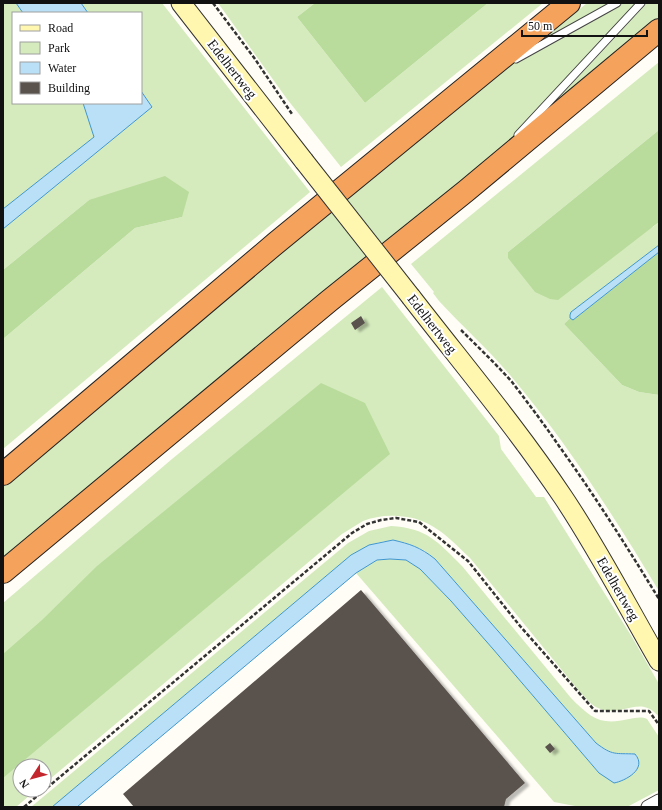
<svg xmlns="http://www.w3.org/2000/svg" width="662" height="810" viewBox="0 0 662 810" font-family="Georgia,serif">
<style>
.green{fill:#d5ebbd}
.forest{fill:#b9dc9c}
.water{fill:#b9e0f7;stroke:#3f96cf}
.building{fill:#5a524d;filter:url(#shadow)}
.lines{fill:none;stroke-linecap:round;stroke-linejoin:round}
.lane-casing{stroke:#444;stroke-width:9}
.street-casing{stroke:#444;stroke-width:15}
.secondary-casing{stroke:#333;stroke-width:21}
.highway-casing{stroke:#222;stroke-width:24}
.path{stroke:#333;stroke-width:2.5;stroke-dasharray:4 2;stroke-linecap:butt}
.lane{stroke:#fff;stroke-width:7}
.street{stroke:#fff;stroke-width:13}
.secondary{stroke:#fff6b0;stroke-width:19}
.highway{stroke:#f5a25d;stroke-width:22}
.secondary-bridge-casing{stroke:#333;stroke-width:21;stroke-linecap:butt}
.secondary-bridge{stroke:#fff6b0;stroke-width:19}
.labels{text-anchor:middle;dominant-baseline:central;stroke-width:4;stroke-linejoin:round;paint-order:stroke}
.street-label{font-size:14px;fill:#111;stroke:#fff}
</style>
<defs>
<filter id="shadow"><feDropShadow dx="4.5" dy="2.5" stdDeviation="1" flood-color="#0004"/></filter>
</defs>
<rect width="100%" height="100%" fill="#fffdf5"/>
<path class="green" d="M3 3H16L23 13H13V103H83L94 137 3 209Z
M81 3H162L310 192 3 449V339L135 228 182 217 89 200 3 270V229L152 107 141 91V13H88Z
M218 3H315L297 17 365 103 488 3H543L341 167 287 99Z
M587 3H659V22L3 565V479Z
M659 62V130L508 252V258L653 227 659 222V245L571 312 570 315V318L564 324 622 385 639 392 659 395V591C615 518 566 441 510 375 488 349 462 326 439 301L433 293 434 292 411 264Z
M382 287 499 436 501 449 536 497H544L632 637 659 684V717C640 693 621 719 598 708 591 705 585 697 579 691L470 558C447 536 430 517 397 516 386 515 373 517 363 521 356 525 349 530 342 534L44 784V766H20V790H36L16 807H3V603L172 459Z
M391 526C427 528 438 542 462 566L571 698C591 718 600 726 629 719 635 718 641 716 647 719L659 737V790L627 807H580L554 802 356 573 377 560 390 559 406 560 420 569 451 601 493 649 599 773 637 756 635 754C615 753 613 756 596 743L425 551C394 535 380 539 351 555L52 807H31L348 543 369 531Z"/>
<path class="forest" d="M315 3H488L365 103 297 17Z
M659 130V222L558 300 550 299 535 292 508 258V252Z
M165 176 189 192 182 217 135 228 3 339V270L89 200Z
M659 252V395L639 392 622 385 564 324 570 318 573 320Z
M321 383 365 403 390 454 3 778V654L42 620 97 566Z"/>
<path class="water" d="M16 3H81L88 13H23Z
M141 91 152 107 3 229V209L94 137 83 103H141Z
M659 245V252L573 320 570 318V315L571 312Z
M393 540C410 544 420 547 435 559L596 743C613 756 615 753 635 754 648 769 625 781 614 783L599 773 493 649 451 601 420 569 406 560 390 559 377 560 356 573 77 807H52L351 555 369 545Z"/>
<path class="building" d="M361 316 365 323 355 330 351 323Z
M361 590 525 783 506 799 504 807H134L123 794Z
M550 743 555 749 550 753 545 747Z"/>
<g class="lines">
<g class="lane-casing">
<path id="lane" d="M516 59 617 3
M518 135 641 3"/>
</g>
<g class="street-casing">
<path id="street" d="M648 807 659 801"/>
</g>
<g class="secondary-casing">
<path id="secondary" d="M181 3 304 161
M411 297C462 363 516 427 563 497 598 549 627 606 659 661"/>
</g>
<g class="highway-casing">
<path id="highway" d="M3 474 276 243 569 3
M3 572 329 301 466 191 659 30"/>
</g>
<path class="path" d="M213 3 255 59 292 114
M461 330C478 347 496 364 512 382 528 403 544 424 559 446 595 496 627 547 659 599
M24 807 352 533 367 524 381 520 396 518 419 522 468 561 520 626 595 711H649L659 725"/>
<use href="#lane" class="lane"/>
<use href="#street" class="street"/>
<use href="#secondary" class="secondary"/>
<use href="#highway" class="highway"/>
<g class="secondary-bridge-casing">
<path id="secondary-bridge" d="M304 161 411 297"/>
</g>
<use href="#secondary-bridge" class="secondary-bridge"/>
</g>
<g class="labels">
<g class="street-label">
<text transform="translate(232 69) rotate(52)">Edelhertweg</text>
<text transform="translate(432 324) rotate(52)">Edelhertweg</text>
<text transform="translate(618 589) rotate(60)">Edelhertweg</text>
</g>
</g>
<rect width="662" height="810" fill="none" stroke="#111111" stroke-width="8"/>
<rect x="12" y="12" width="130" height="92" fill="#ffffff" stroke="#a0a0a0"/>
<rect x="20" y="25" width="20" height="6" fill="#fff6b0" stroke="#a0a0a0"/>
<text x="48" y="32" font-size="12" fill="#111111">Road</text>
<rect x="20" y="42" width="20" height="12" fill="#d5ebbd" stroke="#a0a0a0"/>
<text x="48" y="52" font-size="12" fill="#111111">Park</text>
<rect x="20" y="62" width="20" height="12" fill="#b9e0f7" stroke="#a0a0a0"/>
<text x="48" y="72" font-size="12" fill="#111111">Water</text>
<rect x="20" y="82" width="20" height="12" fill="#5a524d" stroke="#a0a0a0"/>
<text x="48" y="92" font-size="12" fill="#111111">Building</text>
<g transform="translate(32 778) rotate(234)"><circle r="19" fill="#ffffff" stroke="#a0a0a0"/>
<path d="M0-3L7 15L0 10L-7 15Z" fill="#c4262e"/>
<text y="-6" font-size="11" font-weight="bold" text-anchor="middle" fill="#111111">N</text>
</g>
<path d="M522 30v6h125v-6" fill="none" stroke="#111111" stroke-width="2"/>
<text x="528" y="30" font-size="12" fill="#111111" stroke="#ffffff" stroke-width="3" paint-order="stroke">50 m</text>
</svg>
